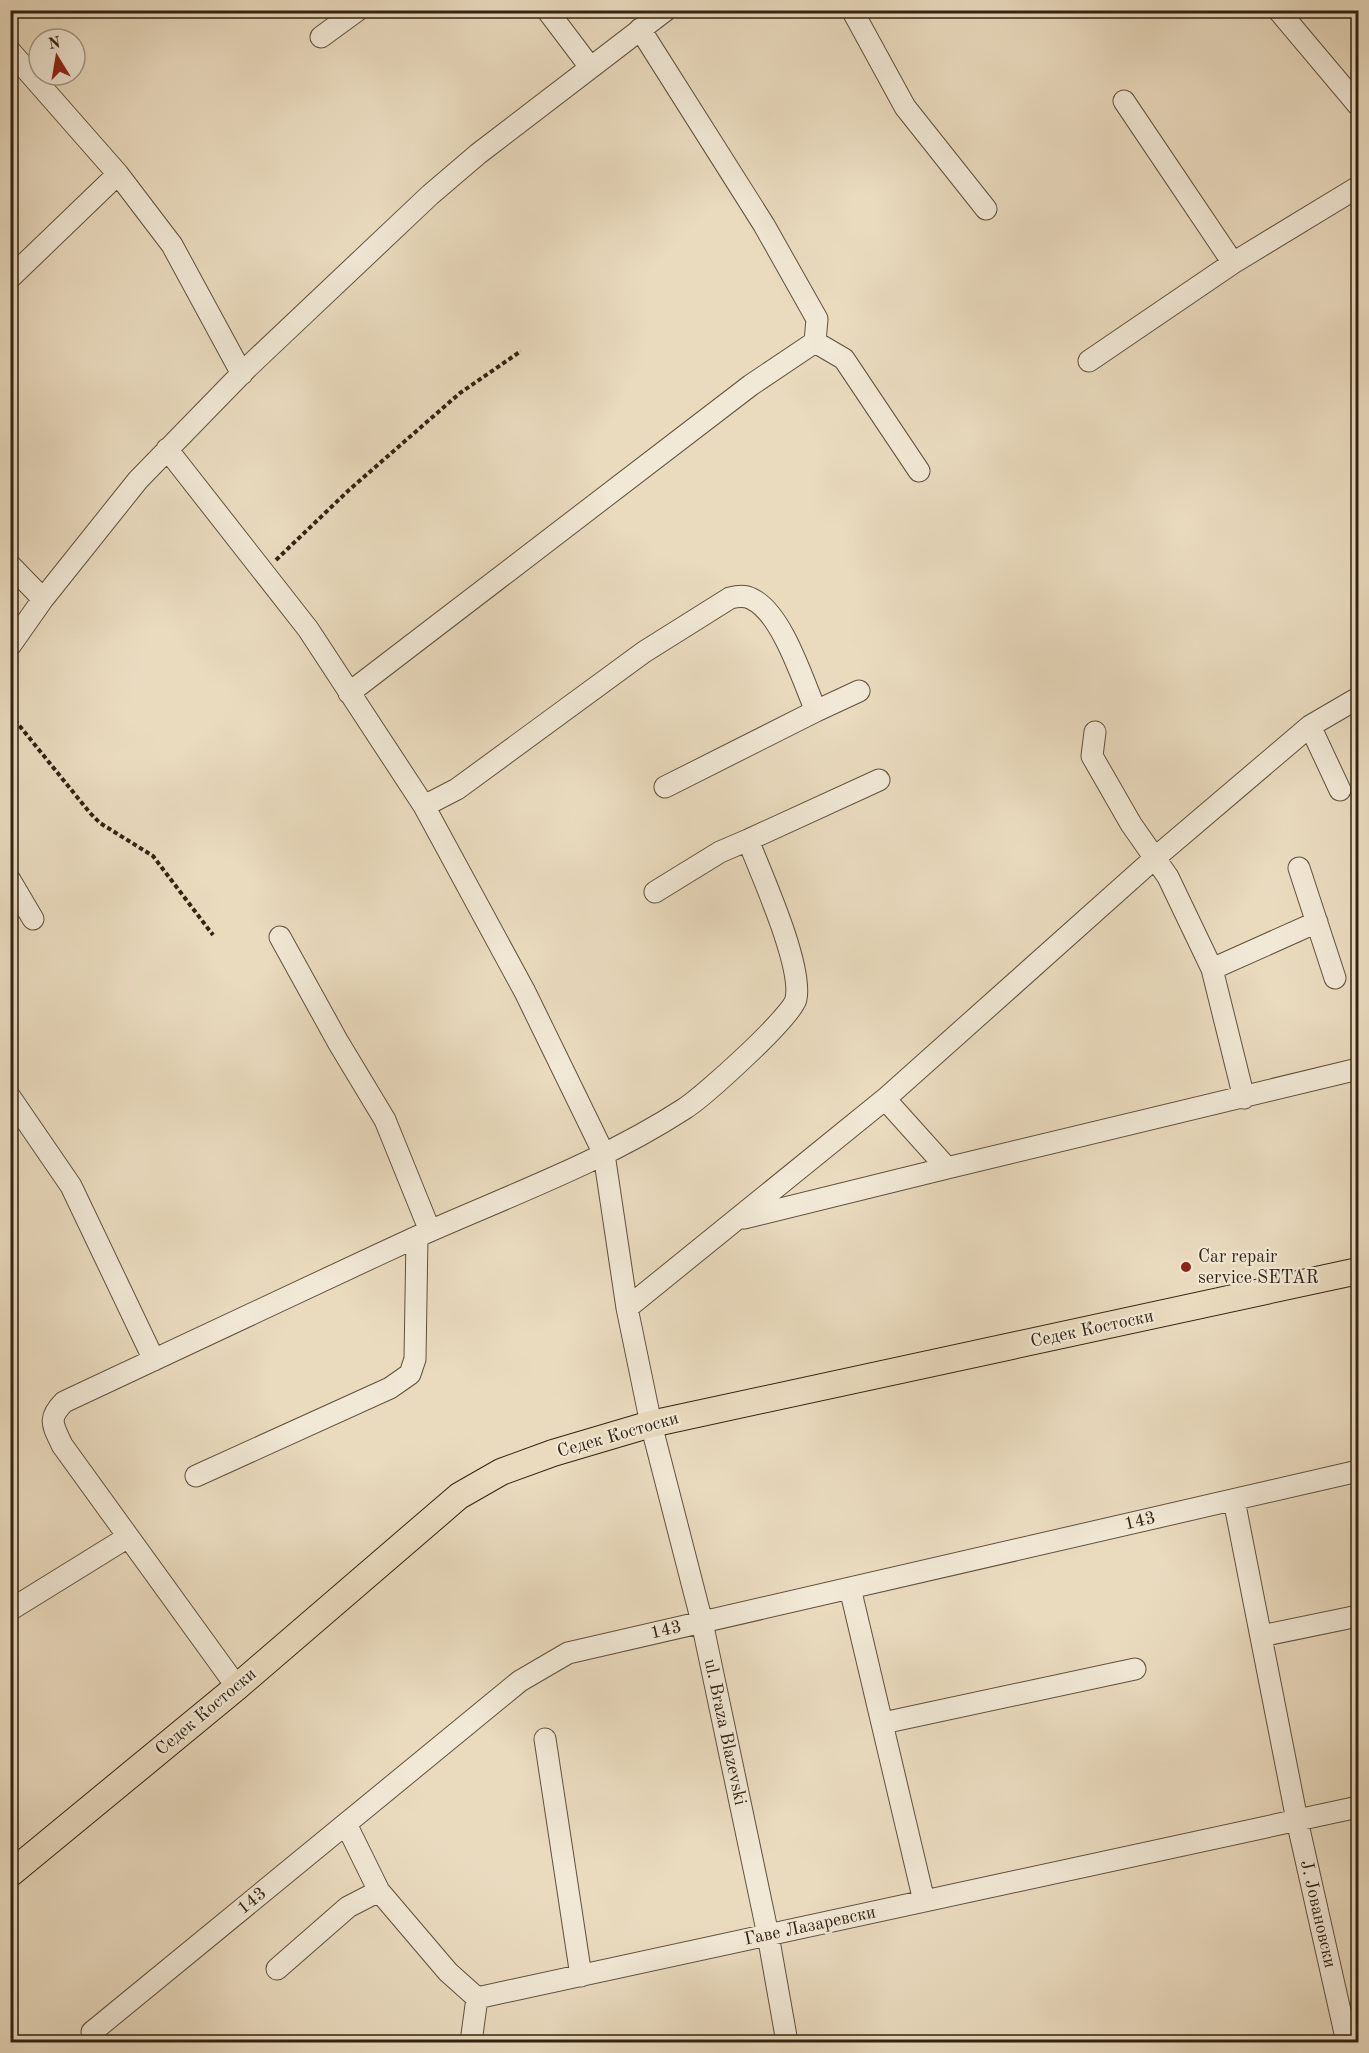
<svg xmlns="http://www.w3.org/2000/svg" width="1369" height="2053" viewBox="0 0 1369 2053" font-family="'Old Standard TT',serif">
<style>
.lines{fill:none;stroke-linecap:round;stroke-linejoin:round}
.minor-casing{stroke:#60513d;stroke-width:23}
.major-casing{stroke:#322312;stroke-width:28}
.path{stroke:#322312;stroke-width:4;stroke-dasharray:4.5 3;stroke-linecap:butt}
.minor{stroke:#f1e8d5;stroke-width:21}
.major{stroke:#eadbbf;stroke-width:26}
.poi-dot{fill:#8f2418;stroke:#f1e8d5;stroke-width:2}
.labels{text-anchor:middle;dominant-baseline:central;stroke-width:4.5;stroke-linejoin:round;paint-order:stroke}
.poi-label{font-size:18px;fill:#322312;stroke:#f1e8d5;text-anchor:start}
.street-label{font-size:18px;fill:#322312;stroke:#f1e8d5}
</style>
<rect width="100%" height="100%" fill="#eadbbf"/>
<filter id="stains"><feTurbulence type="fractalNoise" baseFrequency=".00333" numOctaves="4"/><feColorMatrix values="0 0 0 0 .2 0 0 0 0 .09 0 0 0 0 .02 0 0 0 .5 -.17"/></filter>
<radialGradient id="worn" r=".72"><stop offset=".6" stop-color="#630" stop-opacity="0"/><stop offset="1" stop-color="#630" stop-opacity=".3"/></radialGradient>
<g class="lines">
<g class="minor-casing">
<path id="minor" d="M547 10 590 67
M852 10 905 107 986 209
M1278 10 1358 105
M321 37 358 10
M10 51 118 174 172 245 242 374
M1124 101 1233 263
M10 278 118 174
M815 342 844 359 919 471
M1089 361 1233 263 1358 187
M167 449 308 629 424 806 525 992 604 1154 627 1308 651 1424 702 1622 768 1935 787 2042
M10 565 43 599
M10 646 43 599 138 480 248 367 430 195 478 154 666 10
M349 693 751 385 815 342 817 319 764 225 640 29
M1310 726 1340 790
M1095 732 1092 756 1131 824 1168 877 1212 969 1244 1098
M665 787 816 711
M424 806 457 789 644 652 730 598C738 596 745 595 752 599 782 613 803 681 816 711L859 691
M748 840 879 780
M1299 868 1335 978
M10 880 33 919
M280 937 338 1042 385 1120 430 1231
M1212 969 1317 922
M10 1097 71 1186 154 1360
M885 1099 947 1168 1358 1069
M744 1218 947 1168
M627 1308 885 1099 1156 857 1310 726 1358 698
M196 1476 390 1388 410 1374 415 1359 417 1237
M1234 1500 1297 1820 1347 2042
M850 1588 924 1901
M10 1610 128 1537
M1261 1636 1358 1616
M237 1687 62 1445C53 1425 47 1419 64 1402 184 1346 303 1289 423 1234 511 1195 604 1161 684 1109 703 1097 792 1017 796 999 803 965 761 874 748 840L720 852 655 892
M883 1723 1135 1669
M545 1739 581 1976
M346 1824 379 1891 448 1972 477 1998 1358 1807
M277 1969 348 1907 379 1891
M92 2032 520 1681 568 1653 1358 1471
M471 2042 477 1998"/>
</g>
<g class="major-casing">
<path id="major" d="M10 1874 237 1687 459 1496 501 1472 553 1453 651 1424 1358 1271"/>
</g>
<path class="path" d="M276 560 349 490 460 393 521 351
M10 714 90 813 100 823 153 856 213 935"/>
<use href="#minor" class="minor"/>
<use href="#major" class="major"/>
</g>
<circle class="poi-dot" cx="1186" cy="1267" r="6"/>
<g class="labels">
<g class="poi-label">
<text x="1198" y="1257">Car repair<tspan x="1198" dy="21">service SETAR</tspan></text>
</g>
<g class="street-label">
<text transform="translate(1092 1329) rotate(-12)">Седек Костоски</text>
<text transform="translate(618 1435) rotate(-16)">Седек Костоски</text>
<text transform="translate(1140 1521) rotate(-13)">143</text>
<text transform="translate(666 1630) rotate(-13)">143</text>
<text transform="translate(206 1712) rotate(-40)">Седек Костоски</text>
<text transform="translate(725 1732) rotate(78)">ul. Braza Blazevski</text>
<text transform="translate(252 1901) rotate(-39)">143</text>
<text transform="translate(1318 1914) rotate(77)">Ј. Јовановски</text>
<text transform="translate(810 1926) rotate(-12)">Гаве Лазаревски</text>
</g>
</g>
<rect width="1369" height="2053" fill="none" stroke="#eadbbf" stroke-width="36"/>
<rect x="12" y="12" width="1345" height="2029" fill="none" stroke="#322312" stroke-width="3"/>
<rect x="18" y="18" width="1333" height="2017" fill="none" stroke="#322312" stroke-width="1.5"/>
<g transform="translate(57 57) rotate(349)"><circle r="28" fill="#f1e8d5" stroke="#a59987" stroke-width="1.5"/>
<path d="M0-4.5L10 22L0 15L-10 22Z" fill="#8f2418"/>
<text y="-9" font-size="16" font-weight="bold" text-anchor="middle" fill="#322312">N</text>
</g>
<rect width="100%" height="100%" filter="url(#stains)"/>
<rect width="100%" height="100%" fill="url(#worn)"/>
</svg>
